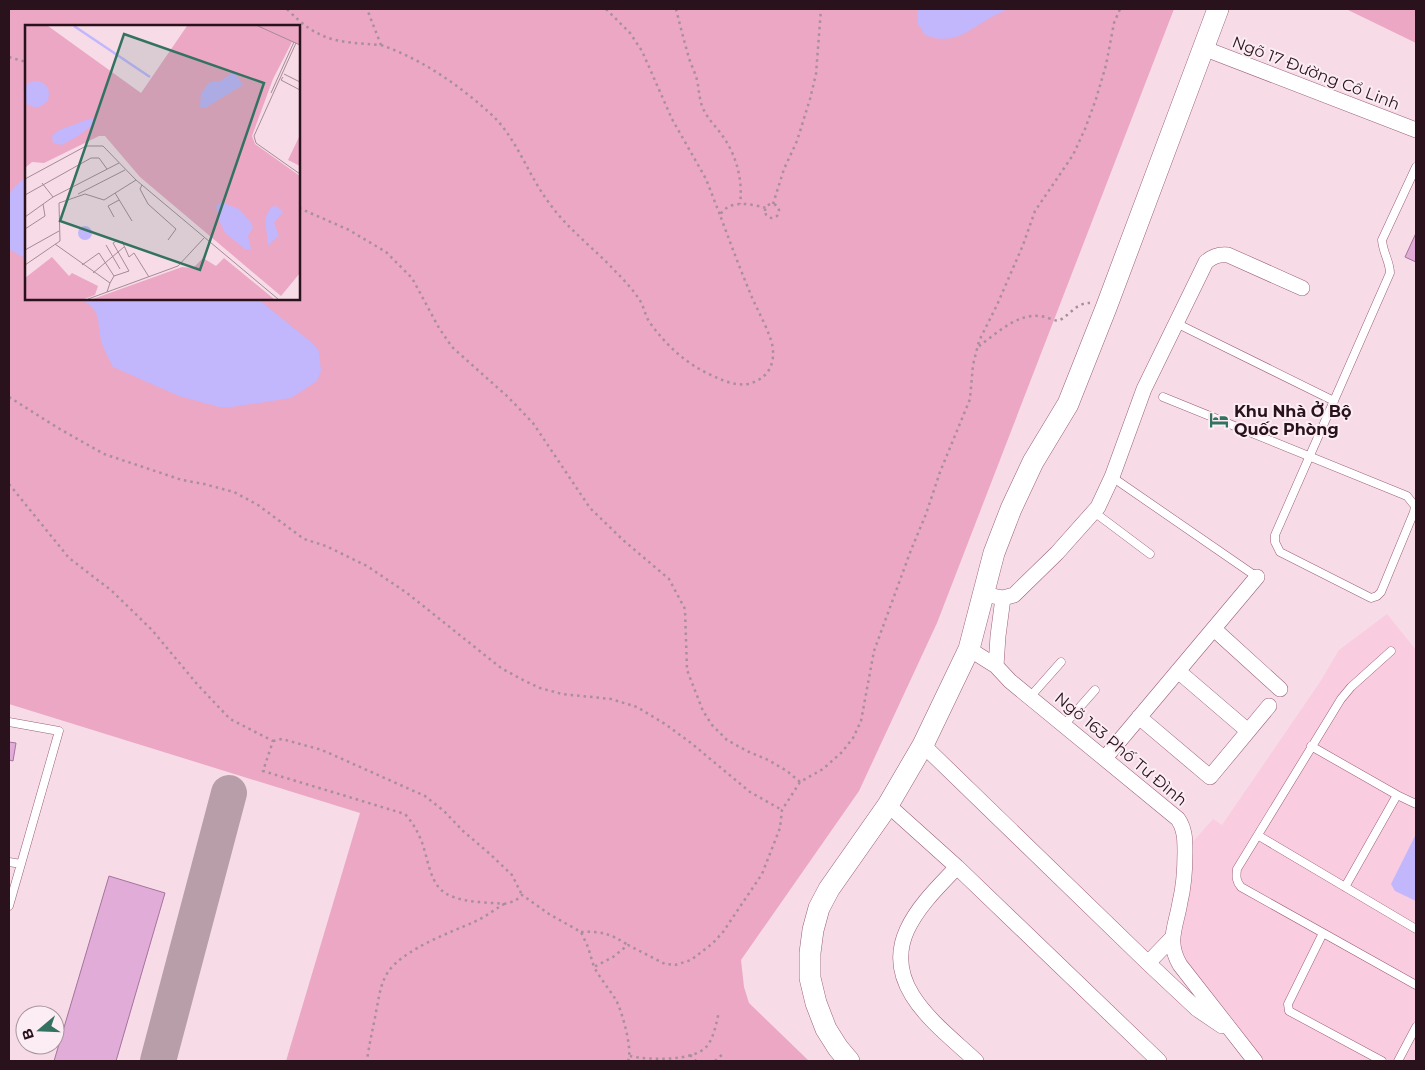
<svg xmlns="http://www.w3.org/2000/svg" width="1425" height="1070" viewBox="0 0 1425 1070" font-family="Montserrat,sans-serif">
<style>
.built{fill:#faccdf}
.green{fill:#eba7c4;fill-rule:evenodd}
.water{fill:#c2b6fc}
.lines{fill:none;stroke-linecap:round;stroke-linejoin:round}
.taxiway{stroke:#b79ea8;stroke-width:36}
.building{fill:#e1acd8;stroke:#a4739d}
.lane-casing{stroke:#9b5f7a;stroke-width:9}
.street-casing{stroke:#9b5f7a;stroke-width:16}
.secondary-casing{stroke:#9b5f7a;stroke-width:22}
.path{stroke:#a98f9a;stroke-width:2.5;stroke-dasharray:2.5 4;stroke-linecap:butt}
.lane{stroke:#fff;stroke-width:8}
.street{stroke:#fff;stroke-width:15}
.secondary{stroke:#fff;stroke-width:21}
.labels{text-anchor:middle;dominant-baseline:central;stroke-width:4;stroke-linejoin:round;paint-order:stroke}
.street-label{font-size:16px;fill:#29121c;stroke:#fbedf3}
.poi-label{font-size:16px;font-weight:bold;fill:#29121c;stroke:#fbedf3;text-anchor:start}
.inset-river{fill:none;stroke:#c2b6fc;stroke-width:2.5}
.inset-road{fill:none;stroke:#a58b96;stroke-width:1}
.view{fill:#337260;fill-opacity:0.15;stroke:#337260;stroke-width:2.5}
.inset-edge{fill:none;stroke:#29121c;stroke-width:2.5}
</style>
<rect width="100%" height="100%" fill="#f7dce7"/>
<path class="built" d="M1387 614 1416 650V1061H1264L1183 958 1177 925 1189 846 1213 819 1222 825 1320 682 1339 650Z"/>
<path class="green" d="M9 9H1174L937 623 859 791 741 960 744 987 749 1003 809 1061H286L360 813 9 704ZM26 26H299V299H26Z
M1346 9H1416V43Z"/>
<path class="water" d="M917 9H1008C999 13 989 18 980 24 961 36 949 44 925 35L918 24Z
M26 177V259L9 249V195L15 186Z
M81 299H258L311 342 319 351 321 371 317 381 291 398 232 407H219L179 396 113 367C109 358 103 349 101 340 96 318 103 313 81 299Z
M1416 834V901L1395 891 1391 884Z"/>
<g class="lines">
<path class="taxiway" d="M158 1061 229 793"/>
</g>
<path class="building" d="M1416 233V262L1405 257Z
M9 742 16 743 13 761 9 760Z
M109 876 165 893 116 1061H54Z"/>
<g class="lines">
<g class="lane-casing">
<path id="lane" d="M1176 323 1334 401
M1163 397 1407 496 1415 506 1414 512 1381 592 1377 596 1371 598 1280 552 1275 542V535L1390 273C1390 262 1383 253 1382 240L1416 167
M1112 477 1257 577
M1094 512 1150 554
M1391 651 1351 687 1341 699 1237 869C1236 877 1236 881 1241 887L1416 985
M1030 697 1061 662
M9 722 59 731 9 906
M1064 725 1095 690
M1311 746 1397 795 1416 804
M1259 836 1416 929
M9 862 21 864
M1345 887 1397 795
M1323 933 1288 1004 1289 1011 1382 1061
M1398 1061 1416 1027"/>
</g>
<g class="street-casing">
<path id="street" d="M1203 48 1416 130
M983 594 1003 598 1014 595 1057 553 1098 507 1112 477 1144 389 1206 262C1213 256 1219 254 1228 255L1302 288
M1214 629 1280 689
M969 649 996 666 1010 681 1178 819C1185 829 1185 840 1185 852 1185 869 1184 886 1180 902 1176 927 1166 941 1180 965L1255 1061
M996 666 998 636 1003 598
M1178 671 1248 731
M1139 717 1210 777 1269 706
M923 745 1148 963 1197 1009 1222 1026
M1105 758 1257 577
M888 805 957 867 1159 1061
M957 867C939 886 918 906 907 930 881 987 940 1027 976 1061
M1148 963 1172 938"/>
</g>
<g class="secondary-casing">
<path id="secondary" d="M849 1061 838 1048 826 1029 816 1003 810 978V953L813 930 819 908 829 889 888 805 923 745 969 649 994 553 1011 509 1033 462 1068 404 1106 308 1218 9"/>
</g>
<path class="path" d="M287 9C319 42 337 42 381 45L367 9
M606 9 630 33 642 51 672 119 706 179 720 215
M676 9C680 25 684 41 689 58 691 65 695 72 697 80 699 89 699 97 702 106 707 119 717 127 724 138 737 157 743 182 740 204
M381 45C422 59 462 87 494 117 517 140 528 174 547 200 566 228 594 248 617 273 625 281 633 290 639 299 644 306 645 316 650 323 667 346 686 364 713 376 724 381 736 386 748 384 765 380 774 368 773 351 773 337 757 310 751 295 740 269 730 242 720 215 729 199 752 204 766 208
M9 57 26 62
M773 204 784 169 797 141 810 99 816 74 821 9
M765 211a7 7 0 1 1 14 0a7 7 0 1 1-14 0Z
M299 208 349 230 386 252 412 278 439 328 452 347 508 397 533 423 590 508 623 540 669 579 685 609 687 670 703 711 712 725 727 740 747 751 768 760 787 771 800 782
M979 346C996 334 1016 314 1039 316 1045 316 1052 320 1058 321 1071 315 1075 303 1090 303
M9 397 58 428 104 454 182 480 204 484 234 492 258 505 304 539 326 546 367 566 407 593 501 668 523 680 540 688 562 694 611 699 637 707 665 724 691 743 750 792 782 810
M9 484 69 558 112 591 152 630 197 684 230 719 273 741 263 771 405 814C412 822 417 830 421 840 429 859 429 888 451 896 467 903 487 902 504 904 494 910 485 917 474 922 449 933 404 949 388 972 380 984 379 998 376 1012 373 1029 369 1044 367 1061
M273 741 282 739 322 750 425 796 444 811 463 831 490 854 512 875 522 895
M504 904 515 901 522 895 549 914 581 932 588 947 594 967
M581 932C602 931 611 934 628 945
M690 1055 696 1061
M630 1056C648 1060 694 1062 707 1046 714 1037 716 1024 719 1012
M628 1061C633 1050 622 1011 616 1000 609 989 600 978 594 967L613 957 628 945 665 964 675 965 691 960 713 943 723 932 762 874 780 828 782 810 800 782 823 769 842 752 853 738 861 721 874 651 911 550 926 514 940 472 970 399 973 365 979 341 997 305 1023 245 1035 211 1073 155 1085 129 1096 99 1106 65 1114 23 1120 9
M715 1061 724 1053"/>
<use href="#lane" class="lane"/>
<use href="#street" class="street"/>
<use href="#secondary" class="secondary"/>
</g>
<defs>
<g id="hotel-bare" transform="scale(1.5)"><path d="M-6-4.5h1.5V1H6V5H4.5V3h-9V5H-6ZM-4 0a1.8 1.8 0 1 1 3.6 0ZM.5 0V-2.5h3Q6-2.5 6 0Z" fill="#337260" stroke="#fbedf3" stroke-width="2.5" paint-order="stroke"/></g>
</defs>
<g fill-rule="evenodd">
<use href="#hotel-bare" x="1219" y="420"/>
</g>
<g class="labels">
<g class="street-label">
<text transform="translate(1316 73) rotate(21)">Ngõ 17 Đường Cổ Linh</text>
<text transform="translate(1121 749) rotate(40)">Ngõ 163 Phố Tư Đình</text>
</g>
<g class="poi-label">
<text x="1234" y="411">Khu Nhà Ở Bộ<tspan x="1234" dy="18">Quốc Phòng</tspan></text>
</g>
</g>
<g transform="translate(25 25)">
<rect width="275" height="275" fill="#f7dce7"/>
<path d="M0 1H23L116 68 162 1H275V20L267 17 248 54 227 111 230 119 275 151V248L256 271 115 152 80 111H74L19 138 7 137 0 143ZM275 110V141L263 135ZM27 232 44 251 47 248 73 261 70 270 59 274H0V253ZM178 233 191 241 199 233 249 274H68L157 242 168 243Z" fill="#eba7c4"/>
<path d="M209 47 218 60 180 83 175 82 176 68 185 57 195 56ZM-2 69a13 13 0 1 1 26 0a13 13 0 1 1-26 0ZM67 93 69 99 53 111 37 120 28 118 27 111 34 105ZM196 177 214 184 225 196 228 202 223 211 226 224H220L200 208 193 193 191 181ZM251 181 258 187 249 198 254 211 243 220 240 193 246 182ZM53 208a7 7 0 1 1 14 0a7 7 0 1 1-14 0Z" fill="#c2b6fc"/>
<path class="inset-river" d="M49 1 125 52"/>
<path class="inset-road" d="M233 1 275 20M271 18 229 111 231 118 275 149M259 49 275 57M258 52 256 55 275 65M246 68 269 17M0 154 61 121H78L111 155 253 274M17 158 28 172M117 160 115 164 123 179 151 204 143 215M90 168 107 196M53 169 100 145M0 170 66 133H74L82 144M0 192 28 172 94 138M89 192 83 181 94 175M0 204 20 191 18 179M97 216 104 232 109 228 124 252M30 219 85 258 82 267M81 220 95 244M0 225 34 206M0 240 35 216 34 178 60 169 79 175 111 155M57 240 74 228 89 251M68 248 99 222M85 258 89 251 104 246 88 218 93 215M63 274 153 241 179 213"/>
<path class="view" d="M99 9 239 58 175 245 35 196Z"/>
<rect width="275" height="275" class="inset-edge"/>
</g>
<rect width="1425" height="1070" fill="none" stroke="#29121c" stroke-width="20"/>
<g transform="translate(40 1030) rotate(251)"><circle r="24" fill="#fbedf3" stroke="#a7959d"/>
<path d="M0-4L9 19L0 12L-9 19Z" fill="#337260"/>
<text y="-8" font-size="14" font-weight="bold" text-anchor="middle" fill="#29121c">B</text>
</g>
</svg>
